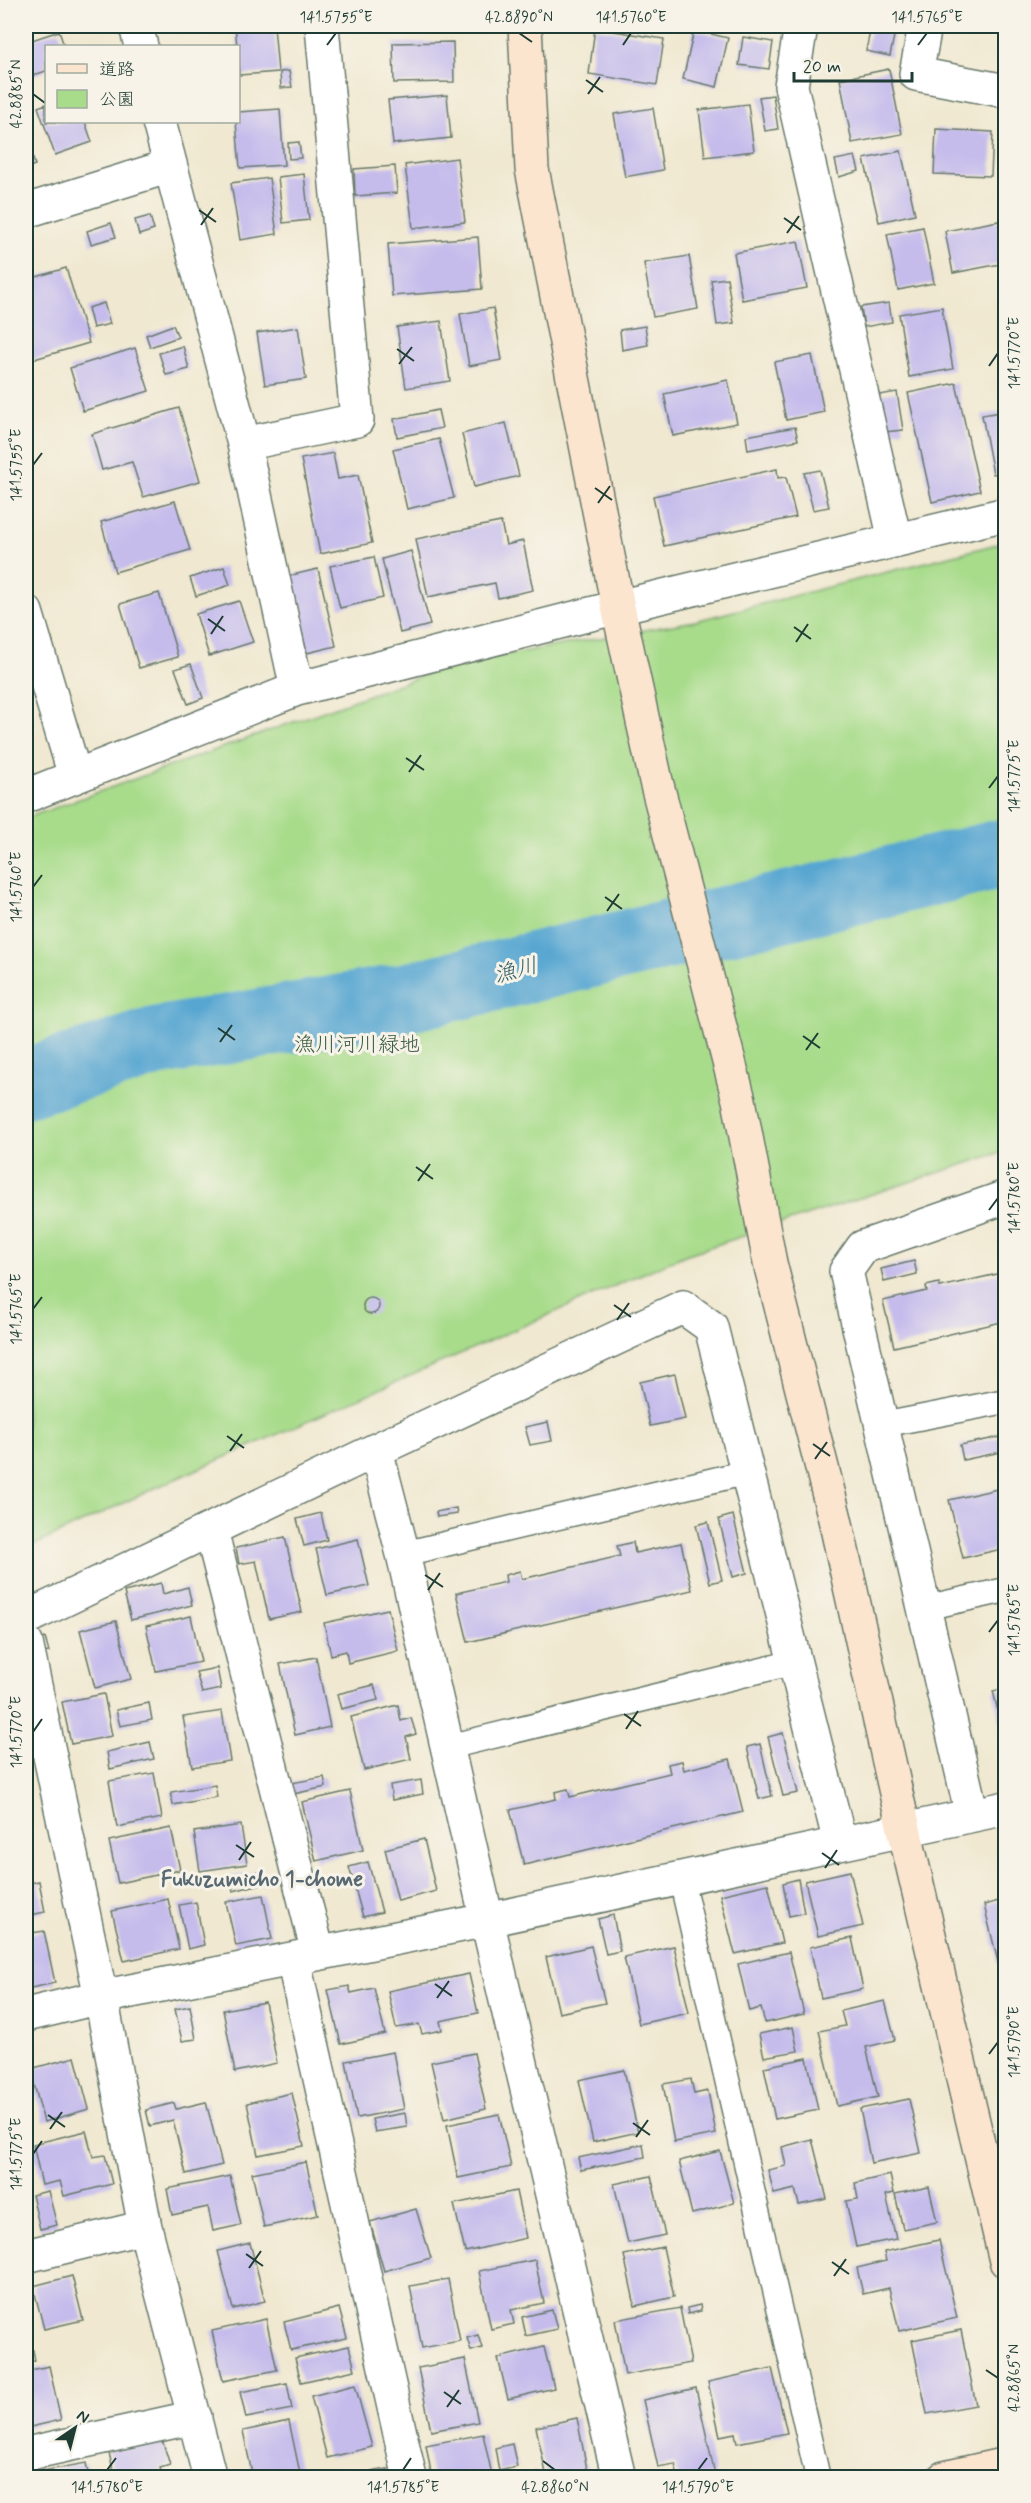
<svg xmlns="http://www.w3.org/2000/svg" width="1031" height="2503" viewBox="0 0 1031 2503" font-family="Mynerve,'Klee One',sans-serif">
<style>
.green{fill:#a8dc8b;stroke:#648c60;stroke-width:1.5}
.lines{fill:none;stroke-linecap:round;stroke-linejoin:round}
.river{stroke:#57a6d1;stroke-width:70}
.building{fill:#c5bcec}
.lane-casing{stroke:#68796b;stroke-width:27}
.street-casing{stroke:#68796b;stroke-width:36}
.secondary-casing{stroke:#68796b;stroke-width:36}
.lane{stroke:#fff;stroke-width:24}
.street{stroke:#fff;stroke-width:33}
.secondary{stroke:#fce5cf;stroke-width:33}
.ticks{fill:none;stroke:#1f3d34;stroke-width:2}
.labels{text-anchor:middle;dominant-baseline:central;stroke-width:6;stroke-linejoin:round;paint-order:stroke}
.park-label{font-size:21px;fill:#3a5d45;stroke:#f7f3e8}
.water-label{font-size:22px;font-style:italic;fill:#305c63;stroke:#f7f3e8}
.neighbourhood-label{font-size:22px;font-weight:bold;fill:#596974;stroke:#f7f3e8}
.neatline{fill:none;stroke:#1f3d34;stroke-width:2}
.ticks-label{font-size:15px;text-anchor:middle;fill:#1f3d34}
</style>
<rect width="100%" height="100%" fill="#f7f3e8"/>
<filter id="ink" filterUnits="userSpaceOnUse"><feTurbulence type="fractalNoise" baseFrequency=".0167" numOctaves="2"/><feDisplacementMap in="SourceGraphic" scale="12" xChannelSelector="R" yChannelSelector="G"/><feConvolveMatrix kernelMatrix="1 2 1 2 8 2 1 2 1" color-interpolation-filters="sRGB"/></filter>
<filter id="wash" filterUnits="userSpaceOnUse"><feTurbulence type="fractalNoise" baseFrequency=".008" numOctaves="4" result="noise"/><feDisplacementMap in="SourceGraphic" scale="24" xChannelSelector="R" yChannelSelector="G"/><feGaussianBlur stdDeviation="1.35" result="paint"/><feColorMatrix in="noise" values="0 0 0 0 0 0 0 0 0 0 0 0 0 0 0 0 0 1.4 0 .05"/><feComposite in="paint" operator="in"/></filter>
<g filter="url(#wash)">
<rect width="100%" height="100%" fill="#f0e8d0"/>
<path class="green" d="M1005 542V1151L685 1255 155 1488 26 1549V818L455 664 695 621Z"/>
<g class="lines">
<path class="river" d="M26 1083 155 1042 400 999 1006 853"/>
</g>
<g id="blocks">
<path class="building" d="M235 26H274L278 72 239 75 238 46H237Z
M871 26H896L890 56 866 51Z
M595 28 664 39 657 85 589 74Z
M694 30 728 38 717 87 683 79Z
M59 31 64 46H46V71L26 78V42Z
M743 37 773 42 769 69 739 65Z
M453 42 454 82 394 83 393 43Z
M889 69 902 134 852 143 840 79Z
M289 71 292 87 281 88 280 72Z
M447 95 451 138 393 144 388 100Z
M773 95 778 129 765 131 759 97Z
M46 104V122H85L92 142 55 155 38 107Z
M748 104 754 151 705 157 699 110Z
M653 108 663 170 625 177 614 114Z
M280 109 284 165 240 168 236 122H238V112Z
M936 129 993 132 991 176 934 174Z
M26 135 35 165 26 168Z
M299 142 301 158 289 159 288 143Z
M901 151 915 214 879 222 864 159Z
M855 156 859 171 839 177 835 160Z
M457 158 465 222 413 228 405 165Z
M395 166 397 193 355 196 354 169Z
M304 174 309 220 283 223 278 177Z
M269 178 277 234 240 240 231 183Z
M150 216 154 230 139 235 135 220Z
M999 221 1006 263 953 273 945 231Z
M111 223 116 237 91 244 87 231Z
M923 227 934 283 898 290 887 234Z
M478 237 482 289 392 296 388 244Z
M798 241 807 288 742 300 734 253Z
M689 256 698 309 653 317 644 263Z
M66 268 89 343 31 360 26 342V280Z
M727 278 734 323 717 325 711 280Z
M104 303 110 324 93 328 88 308Z
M889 303 892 322 864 327 861 307Z
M942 307 953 369 909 377 899 314Z
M493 308 502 360 469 366 460 314Z
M441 321 450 381 406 388 397 327Z
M173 325 178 337 150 347 146 335Z
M645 326 648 345 622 350 620 330Z
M298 327 306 379 265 385 257 333Z
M183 346 189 369 166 375 159 353Z
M135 348 149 391 83 411 70 368Z
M812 355 824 412 786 420 774 362Z
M728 380 737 423 673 436 664 394Z
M956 383 980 491 932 502 908 393Z
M897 392 903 430 885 432 879 395Z
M179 408 200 481 143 497 132 462 102 470 92 434Z
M438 410 442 428 397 437 394 419Z
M1000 412 1006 441V472L993 474 982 415Z
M506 423 519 476 474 487 462 434Z
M795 427 798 440 748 450 746 436Z
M439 439 454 498 407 509 393 449Z
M333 453 338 479 358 475 372 543 320 554 301 459Z
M777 469 778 478 786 477 796 517 664 546 653 496Z
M820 470 829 507 813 510 804 473Z
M175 501 190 550 115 572 101 522Z
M501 522 506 545 523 541 533 590 498 598 495 583 428 597 416 539Z
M411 551 430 625 400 633 382 559Z
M374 557 383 598 340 608 330 566Z
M224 567 230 585 196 596 190 578Z
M318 569 336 646 307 653 288 576Z
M159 593 178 657 139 668 120 604Z
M239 601 253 642 209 656 196 614Z
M191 664 203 698 188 704 175 669Z
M914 1261 917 1274 884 1282 881 1269Z
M1006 1272V1321L894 1347 883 1301 927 1291 926 1286 939 1283 940 1287Z
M363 1306a8 8 0 1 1 16 0a8 8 0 1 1-16 0Z
M675 1374 685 1419 650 1426 640 1382Z
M548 1422 552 1441 530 1445 525 1427Z
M1006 1436V1451L963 1460 960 1445Z
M1006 1487V1548L963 1558 949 1500Z
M456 1508 457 1514 437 1517 436 1512Z
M321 1513 327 1540 304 1546 297 1519Z
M733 1515 747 1573 733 1577 719 1519Z
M708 1522 722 1580 710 1583 696 1525Z
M285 1537 302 1612 269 1619 256 1561 239 1564 236 1548Z
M358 1539 369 1586 327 1595 316 1549Z
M633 1542 635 1553 681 1543 692 1590 468 1642 456 1593 506 1582 505 1575 520 1571 522 1579 620 1556 617 1546Z
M161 1583 163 1594 188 1587 192 1605 131 1620 124 1592Z
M388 1609 398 1651 348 1663 346 1651 331 1655 324 1623Z
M191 1616 201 1662 156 1671 146 1626Z
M116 1621 131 1679 95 1688 80 1630Z
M45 1638 49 1652 38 1654 35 1640Z
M316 1657 330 1727 295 1735 280 1664Z
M217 1668 221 1689 202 1693 196 1672Z
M374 1685 378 1700 341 1709 337 1694Z
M1006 1688V1740H1005L993 1691Z
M104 1694 112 1736 71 1744 62 1702Z
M149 1703 152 1720 120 1726 116 1710Z
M398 1705 401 1721 411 1718 416 1734 406 1737 411 1759 364 1770 351 1717Z
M222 1711 230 1761 192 1767 183 1717Z
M783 1733 798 1793 783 1796 768 1737Z
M150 1742 154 1759 110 1769 107 1752Z
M760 1744 772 1796 759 1799 747 1747Z
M730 1759 743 1812 524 1865 510 1810 556 1799 555 1792 568 1789 570 1797 670 1773 668 1764 682 1761 684 1770Z
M154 1773 162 1818 117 1827 109 1781Z
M324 1777 326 1787 293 1794 291 1783Z
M421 1780 423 1794 392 1800 390 1785Z
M215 1785 217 1797 173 1805 171 1792Z
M350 1791 363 1850 316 1861 302 1802Z
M241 1825 247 1864 200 1871 194 1832Z
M171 1828 180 1870 118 1883 109 1841Z
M424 1839 436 1891 398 1901 385 1849Z
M368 1862 382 1912 363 1917 349 1867Z
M850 1871 863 1926 818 1936 805 1881Z
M258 1872 261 1884 233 1891 230 1877Z
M798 1879 804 1913 789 1916 783 1883Z
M39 1881 45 1912 26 1916V1884Z
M768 1884 782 1943 735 1954 720 1895Z
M263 1895 272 1939 236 1946 226 1902Z
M168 1899 179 1949 124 1961 112 1911Z
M1006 1899V1973L1001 1974 984 1905Z
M196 1902 204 1945 188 1949 179 1905Z
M613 1915 620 1951 606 1954 598 1919Z
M44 1931 55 1983 26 1989V1934Z
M852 1938 863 1989 821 1998 810 1947Z
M591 1946 605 2003 559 2013 546 1957Z
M674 1946 689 2013 639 2024 624 1957Z
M789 1952 804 2014 765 2023 761 2008 749 2011 738 1964Z
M469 1974 478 2013 440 2021 442 2030 422 2034 419 2024 396 2028 388 1991Z
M349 1986 351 1993 374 1988 385 2034 341 2044 328 1990Z
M885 2001 895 2040 866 2047 878 2097 837 2106 819 2031 845 2026 841 2011Z
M265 2002 277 2063 235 2072 223 2010Z
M190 2006 196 2039 182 2041 175 2009Z
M793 2027 798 2051 764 2057 759 2034Z
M393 2052 404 2109 357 2118 346 2061Z
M474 2053 486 2109 444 2119 431 2062Z
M75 2057 89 2109 44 2122 30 2069Z
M807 2058 818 2110 775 2119 764 2067Z
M624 2070 638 2132 593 2142 579 2080Z
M691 2079 694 2094 708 2091 716 2134 674 2142 663 2084Z
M292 2093 304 2146 258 2155 247 2103Z
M909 2099 921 2153 871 2163 860 2109Z
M206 2102 222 2165 186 2174 173 2120 150 2126 146 2110 174 2103 176 2109Z
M405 2113 407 2127 375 2132 372 2119Z
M499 2114 511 2167 458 2178 447 2125Z
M86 2131 93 2157 105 2155 112 2184 64 2196 60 2181 42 2185 33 2144Z
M812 2139 827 2199 799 2205 795 2189 774 2194 768 2170 786 2166 782 2147Z
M643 2144 645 2157 581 2170 578 2158Z
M720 2151 734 2203 692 2214 679 2161Z
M306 2162 318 2215 264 2227 252 2173Z
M890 2175 894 2193 886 2195 896 2239 856 2247 846 2201 858 2199 855 2183Z
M230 2176 241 2225 213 2231 208 2207 172 2215 167 2189Z
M651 2176 665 2235 628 2243 614 2184Z
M929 2187 937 2222 903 2229 895 2194Z
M48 2191 57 2225 40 2229 32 2195Z
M516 2191 526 2238 465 2252 454 2204Z
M416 2209 431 2258 384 2271 370 2222Z
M939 2240 957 2318 899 2331 889 2288 863 2294 857 2268 886 2261 884 2252Z
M250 2243 265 2301 233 2309 218 2251Z
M663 2247 674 2297 635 2306 624 2255Z
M535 2260 544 2303 511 2310 514 2324 491 2329 479 2271Z
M72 2276 83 2320 44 2329 33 2286Z
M448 2279 460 2341 422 2348 410 2286Z
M700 2305 701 2311 688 2314 687 2308Z
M339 2308 347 2338 291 2350 284 2322Z
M680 2308 691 2363 625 2375 615 2320Z
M552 2310 557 2329 526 2336 522 2317Z
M266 2319 277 2370 223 2381 212 2331Z
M961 2330 976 2405 927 2414 912 2340Z
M478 2335 482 2348 471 2351 467 2338Z
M349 2346 355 2370 301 2382 295 2358Z
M544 2347 554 2388 508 2399 498 2358Z
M33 2350 35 2361 26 2362V2351Z
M465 2359 478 2422 431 2431 418 2368Z
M49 2366 61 2420 26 2428V2371Z
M772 2368 787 2433 737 2443 735 2433 720 2436 708 2382Z
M287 2383 292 2409 246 2418 240 2392Z
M355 2385 372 2447 327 2458 311 2396Z
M696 2388 715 2475 678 2478 675 2464 658 2467 643 2400Z
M577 2418 588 2474 571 2478H547L536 2427Z
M289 2421 301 2478H253L243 2431Z
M483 2434 492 2475 432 2478 426 2445Z
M161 2436 170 2465 160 2468 163 2478H115L108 2449Z
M512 2444 517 2467 499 2471 495 2448Z
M86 2463 89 2478H43L42 2471Z
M388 2469 389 2478H348V2476Z
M539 2473 540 2478H522V2477Z"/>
</g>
</g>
<g filter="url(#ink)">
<use href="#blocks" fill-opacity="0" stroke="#68796b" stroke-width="1.5"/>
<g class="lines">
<g class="lane-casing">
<path id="lane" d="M882 1425 1006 1401
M403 1554 748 1472
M924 1608 1006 1590
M448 1747 795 1662
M681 1878 818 2478"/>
</g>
<g class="street-casing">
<path id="street" d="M136 26 141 46
M801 26 791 86 895 540
M925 26 916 74 1006 91
M159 122 244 444 297 689
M26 211 170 166
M244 444 357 420 322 26
M26 612 75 776
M26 796 297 689 618 607 1006 514
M376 1450 403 1554 487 1920 619 2478
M211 1530 318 1953
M26 1618 376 1450 683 1307 711 1327 840 1843
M26 1643 101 1997 145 2227 210 2478
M972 1815 846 1271 863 1247 1006 1197
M293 1959 410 2478
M26 2015 101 1997 487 1920 1006 1808
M26 2256 145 2227
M26 2454 195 2417"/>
</g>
<g class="secondary-casing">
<path id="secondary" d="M525 26 532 169 618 607 656 781 739 1100 770 1263 835 1519 904 1829 1006 2261
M944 2478 1006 2464"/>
</g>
<use href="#lane" class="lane"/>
<use href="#street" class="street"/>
<use href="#secondary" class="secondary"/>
</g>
</g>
<path class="ticks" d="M519 33 532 42M327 45 336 33M623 45 631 33M918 45 927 33M586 80 603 92M33 94 45 103M588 94 600 77M199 210 216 222M784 218 801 230M201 225 213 208M787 233 799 216M397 349 414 361M399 364 412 347M989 366 998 353M33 465 42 453M595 488 612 500M598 503 610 486M208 619 225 631M794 627 811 639M211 634 223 616M796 642 808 624M406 758 424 770M409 772 421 755M989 788 998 776M33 887 42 875M605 897 622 909M607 911 619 894M218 1028 235 1040M803 1036 820 1048M220 1042 232 1025M806 1050 818 1033M416 1167 433 1179M418 1181 430 1164M989 1210 998 1198M614 1305 631 1317M33 1309 42 1297M617 1320 629 1303M227 1436 244 1448M813 1444 830 1456M230 1451 242 1434M815 1459 827 1442M425 1575 443 1587M428 1590 440 1573M989 1632 998 1620M624 1714 641 1726M626 1729 638 1711M33 1732 42 1719M236 1845 254 1857M822 1853 839 1865M239 1860 251 1842M825 1868 837 1850M435 1984 452 1996M437 1998 449 1981M989 2054 998 2042M48 2115 65 2127M633 2123 650 2135M50 2129 62 2112M636 2137 648 2120M33 2154 42 2141M246 2254 263 2266M832 2262 849 2274M249 2268 261 2251M834 2276 846 2259M986 2370 998 2378M444 2392 461 2404M447 2407 459 2390M543 2461 555 2470M107 2470 116 2458M403 2470 411 2458M698 2470 707 2458"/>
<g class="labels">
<g class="park-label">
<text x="357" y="1045">漁川河川緑地</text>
</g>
<g class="water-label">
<text transform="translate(516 971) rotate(-14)">漁川</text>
</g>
<g class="neighbourhood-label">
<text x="262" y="1880">Fukuzumicho 1-chome</text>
</g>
</g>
<rect width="1031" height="2503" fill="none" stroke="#f7f3e8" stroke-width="66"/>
<rect x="45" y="45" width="195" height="78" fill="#f7f3e8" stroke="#a1aaa0" stroke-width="1.5"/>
<rect x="57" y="64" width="30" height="9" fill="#fce5cf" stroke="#a1aaa0" stroke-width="1.5"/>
<text x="99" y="75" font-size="18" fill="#1f3d34">道路</text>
<rect x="57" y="90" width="30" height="18" fill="#a8dc8b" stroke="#a1aaa0" stroke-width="1.5"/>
<text x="99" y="105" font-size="18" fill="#1f3d34">公園</text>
<g transform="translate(75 2428) rotate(35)" stroke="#f7f3e8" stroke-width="4.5" paint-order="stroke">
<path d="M0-4.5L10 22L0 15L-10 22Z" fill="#1f3d34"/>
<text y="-9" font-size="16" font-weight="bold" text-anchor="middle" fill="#1f3d34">N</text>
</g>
<path d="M794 72v9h118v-9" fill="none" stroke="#1f3d34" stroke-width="3"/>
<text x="803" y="72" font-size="18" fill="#1f3d34" stroke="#f7f3e8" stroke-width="4.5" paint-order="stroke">20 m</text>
<rect x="33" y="33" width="965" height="2437" class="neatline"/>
<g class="ticks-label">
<text x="336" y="22">141.5755°E</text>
<text x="519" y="22">42.8890°N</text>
<text x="631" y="22">141.5760°E</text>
<text x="927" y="22">141.5765°E</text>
<text transform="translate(16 94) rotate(-90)" y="5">42.8885°N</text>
<text transform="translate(1014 353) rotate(-90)" y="5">141.5770°E</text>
<text transform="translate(16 465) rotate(-90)" y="5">141.5755°E</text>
<text transform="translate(1014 776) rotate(-90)" y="5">141.5775°E</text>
<text transform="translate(16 887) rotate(-90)" y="5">141.5760°E</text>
<text transform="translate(1014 1198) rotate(-90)" y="5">141.5780°E</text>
<text transform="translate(16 1309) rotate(-90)" y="5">141.5765°E</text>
<text transform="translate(1014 1620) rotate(-90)" y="5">141.5785°E</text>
<text transform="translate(16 1732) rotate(-90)" y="5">141.5770°E</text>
<text transform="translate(1014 2042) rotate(-90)" y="5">141.5790°E</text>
<text transform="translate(16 2154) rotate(-90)" y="5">141.5775°E</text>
<text transform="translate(1014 2378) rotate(-90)" y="5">42.8865°N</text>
<text x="107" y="2492">141.5780°E</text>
<text x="403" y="2492">141.5785°E</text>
<text x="555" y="2492">42.8860°N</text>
<text x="698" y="2492">141.5790°E</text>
</g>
</svg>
